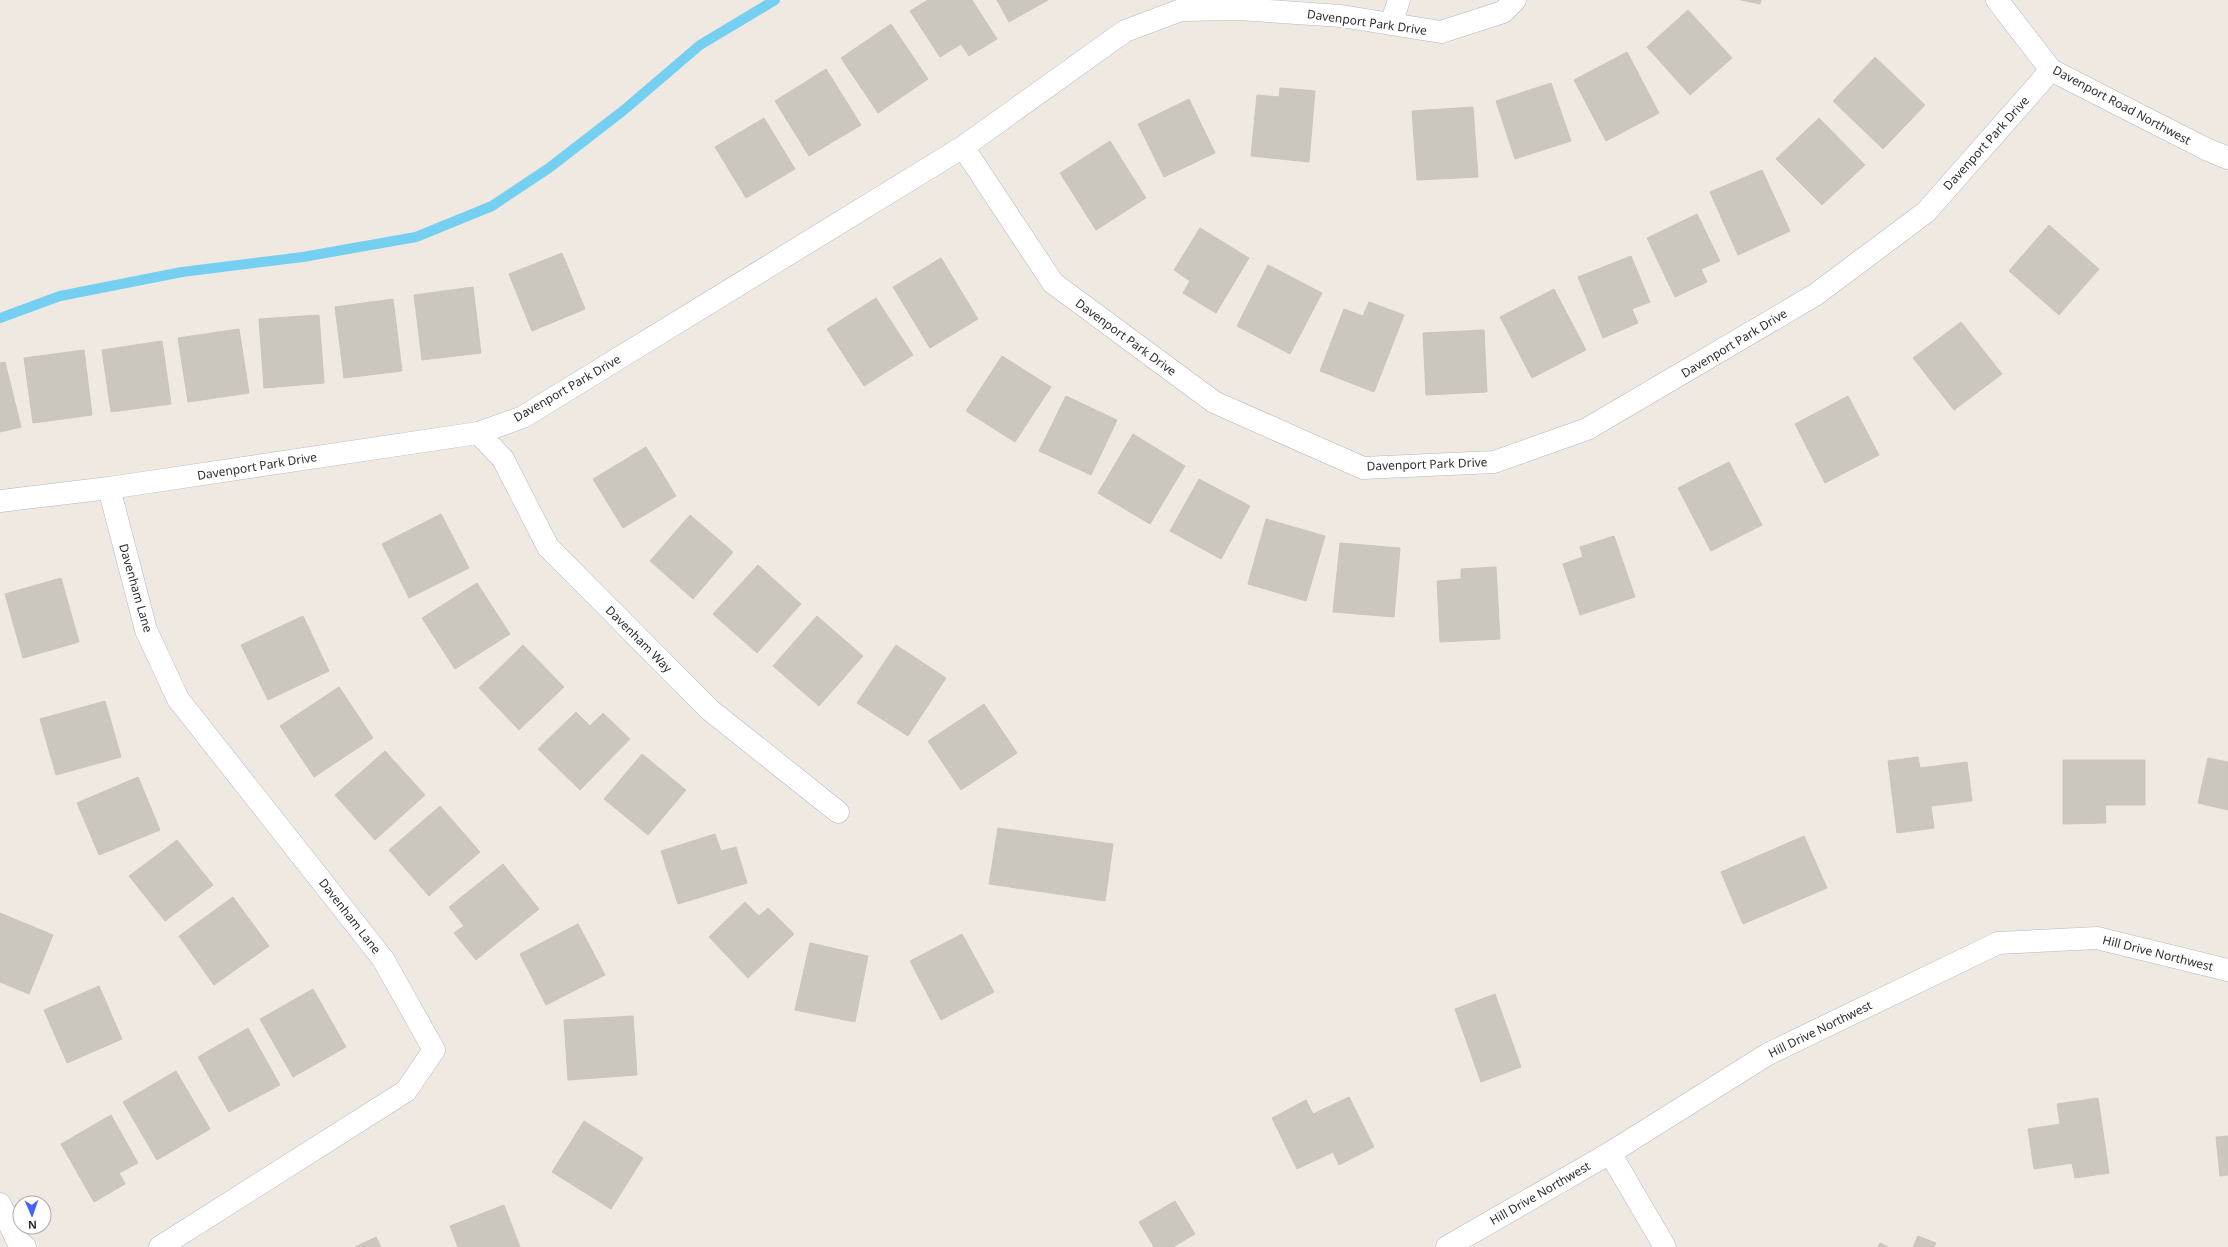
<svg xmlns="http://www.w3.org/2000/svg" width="2228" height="1247" viewBox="0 0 2228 1247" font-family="'Noto Sans',sans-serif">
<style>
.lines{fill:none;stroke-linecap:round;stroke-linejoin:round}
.stream{stroke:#75cff0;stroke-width:10}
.building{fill:#cbc7bf;stroke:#cbc5ba}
.minor-casing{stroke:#b4b7c1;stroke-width:23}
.minor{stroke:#fff;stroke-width:22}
.labels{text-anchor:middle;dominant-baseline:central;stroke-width:3.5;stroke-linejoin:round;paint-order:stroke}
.street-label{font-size:12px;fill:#2e2e2e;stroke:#fff}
</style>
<rect width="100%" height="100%" fill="#efe9e1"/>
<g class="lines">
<path class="stream" d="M0 318 60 296 182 272 303 257 416 237 492 206 549 168 624 110 700 45 775 0"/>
</g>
<path class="building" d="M928 0H972L997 39 969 56 961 44 940 57 910 11Z
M997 0H1048L1009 22Z
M1741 0H1761L1760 4Z
M1688 10 1732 58 1690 95 1647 47Z
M891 24 928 79 878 113 841 58Z
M1627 52 1659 113 1606 141 1574 80Z
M1875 57 1925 105 1883 149 1833 101Z
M826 69 861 125 809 156 775 101Z
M1551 83 1571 141 1515 159 1496 101Z
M1280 88 1315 91 1309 162 1251 156 1257 95 1279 97Z
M1189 99 1215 153 1164 177 1138 124Z
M1473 107 1478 177 1417 180 1412 111Z
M764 118 795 169 746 198 715 147Z
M1819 118 1865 165 1822 205 1776 159Z
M1110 141 1146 198 1096 230 1060 173Z
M1762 170 1790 231 1738 255 1710 192Z
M1697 214 1720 261 1701 269 1707 282 1675 297 1647 238Z
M2049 225 2099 269 2059 315 2009 271Z
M1200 228 1249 258 1216 313 1183 293 1190 281 1174 270Z
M562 253 585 309 532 331 509 274Z
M1631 256 1650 302 1632 309 1638 323 1603 338 1578 277Z
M941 258 978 319 930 348 893 287Z
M1268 265 1322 293 1290 354 1237 326Z
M473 287 481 353 422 360 414 295Z
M1554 289 1586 350 1532 378 1500 317Z
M876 298 913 355 864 386 827 329Z
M393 299 402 371 344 378 335 307Z
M1369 302 1404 315 1374 392 1320 371 1344 309 1363 316Z
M319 315 324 383 264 388 259 319Z
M1961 322 2002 374 1954 410 1913 358Z
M239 329 249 393 188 402 178 338Z
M1484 330 1487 392 1426 395 1423 333Z
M162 341 171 404 111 412 102 350Z
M84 350 92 415 33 423 24 358Z
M1002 356 1051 387 1015 442 966 411Z
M5 362 21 427 0 432V363Z
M1066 396 1117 420 1091 475 1039 451Z
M1848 396 1879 455 1825 483 1795 424Z
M1133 434 1185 466 1150 524 1098 493Z
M646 447 676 496 623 528 593 479Z
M1729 462 1762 525 1711 551 1678 488Z
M1199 479 1250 506 1221 559 1170 531Z
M441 514 469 568 409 598 382 544Z
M690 515 733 552 693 599 650 561Z
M1266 519 1325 536 1306 601 1248 584Z
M1614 536 1635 597 1580 615 1563 564 1583 557 1580 547Z
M1340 543 1400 548 1394 617 1333 612Z
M758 565 801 604 757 653 713 614Z
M1496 567 1500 639 1440 642 1437 581 1461 579V569Z
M61 578 79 642 23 658 5 594Z
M477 583 510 634 455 669 422 618Z
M303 616 329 671 268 700 241 645Z
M817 616 863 656 819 706 773 666Z
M523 645 564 687 519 730 479 688Z
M896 645 946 678 908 736 857 703Z
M339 687 373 738 314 777 280 726Z
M105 701 121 757 56 775 40 719Z
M984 704 1017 753 961 790 928 741Z
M576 712 590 726 603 713 630 739 580 790 538 749Z
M385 751 425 795 375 840 335 795Z
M642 754 686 790 648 835 604 799Z
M1918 757 1920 768 1967 762 1972 801 1931 806 1934 828 1897 833 1888 761Z
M2208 758 2228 762V810L2198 803Z
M2063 760H2145V805H2105L2106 823 2063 824Z
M138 777 160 830 99 855 77 803Z
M440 806 480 852 429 896 389 850Z
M998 828 1113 844 1105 901 989 884Z
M715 834 721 851 736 847 747 883 678 904 661 851Z
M1804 836 1827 888 1743 924 1721 872Z
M177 840 213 885 165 921 129 876Z
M503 864 539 909 476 960 454 933 464 926 449 907Z
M233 897 269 946 214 985 179 936Z
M745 902 759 916 768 908 794 934 748 978 709 937Z
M0 913 53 935 29 994 0 982Z
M578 924 605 975 546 1005 520 954Z
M962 934 994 992 941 1020 910 961Z
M810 943 868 956 855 1022 795 1010Z
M99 986 122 1039 67 1063 44 1010Z
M313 989 346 1047 293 1077 260 1019Z
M1495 994 1521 1067 1481 1082 1455 1009Z
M633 1016 637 1075 568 1080 564 1020Z
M248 1028 280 1085 229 1112 198 1057Z
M176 1071 210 1129 157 1160 123 1102Z
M1349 1097 1374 1147 1339 1165 1333 1152 1297 1169 1272 1118 1306 1100 1313 1114Z
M2098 1098 2109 1173 2075 1178 2072 1163 2034 1169 2028 1129 2060 1124 2057 1104Z
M111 1115 138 1163 119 1173 125 1184 94 1202 61 1144Z
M584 1121 643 1158 611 1209 552 1172Z
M2228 1136V1175L2220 1176 2216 1137Z
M1175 1201 1195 1234 1173 1247H1154L1139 1222Z
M504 1205 520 1247H458L450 1226Z
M1918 1236 1936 1243 1934 1247H1913Z
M376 1237 381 1247H355Z
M1880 1243 1888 1247H1878Z"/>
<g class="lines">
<g class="minor-casing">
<path id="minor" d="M1997 0 2051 70 2206 149 2228 158
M1391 24 1399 0
M963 147 1053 283 1214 402 1363 468 1494 462 1587 429 1815 295 1926 212 2051 70
M478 433 503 459 548 547 710 710 838 812
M109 488 146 630 178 699 383 959 434 1050 406 1091 160 1247
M0 501 109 488 478 433 523 417 963 147 1125 31 1181 10 1239 9 1341 16 1441 32 1503 12 1515 0
M1610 1153 1665 1247
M0 1204 17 1240 25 1247
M1447 1247 1610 1153 1768 1054 1998 943 2097 938 2228 970"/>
</g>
<use href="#minor" class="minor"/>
</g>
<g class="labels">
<g class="street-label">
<text transform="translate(1367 22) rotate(8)">Davenport Park Drive</text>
<text transform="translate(2122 105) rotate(28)">Davenport Road Northwest</text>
<text transform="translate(1986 143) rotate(-48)">Davenport Park Drive</text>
<text transform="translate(1126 337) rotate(36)">Davenport Park Drive</text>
<text transform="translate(1734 343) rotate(-31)">Davenport Park Drive</text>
<text transform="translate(567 388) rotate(-30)">Davenport Park Drive</text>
<text transform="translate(1427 464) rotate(-2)">Davenport Park Drive</text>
<text transform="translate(257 466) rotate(-9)">Davenport Park Drive</text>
<text transform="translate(136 588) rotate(74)">Davenham Lane</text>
<text transform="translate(639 639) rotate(45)">Davenham Way</text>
<text transform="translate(350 916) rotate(52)">Davenham Lane</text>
<text transform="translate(2158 953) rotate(14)">Hill Drive Northwest</text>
<text transform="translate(1820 1029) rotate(-26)">Hill Drive Northwest</text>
<text transform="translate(1540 1193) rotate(-30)">Hill Drive Northwest</text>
</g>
</g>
<g transform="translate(32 1215) rotate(178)"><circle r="19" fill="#ffffff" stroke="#ababab"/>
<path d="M0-3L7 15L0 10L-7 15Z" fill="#4264fb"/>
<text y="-6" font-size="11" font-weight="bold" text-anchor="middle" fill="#2e2e2e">N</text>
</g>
</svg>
